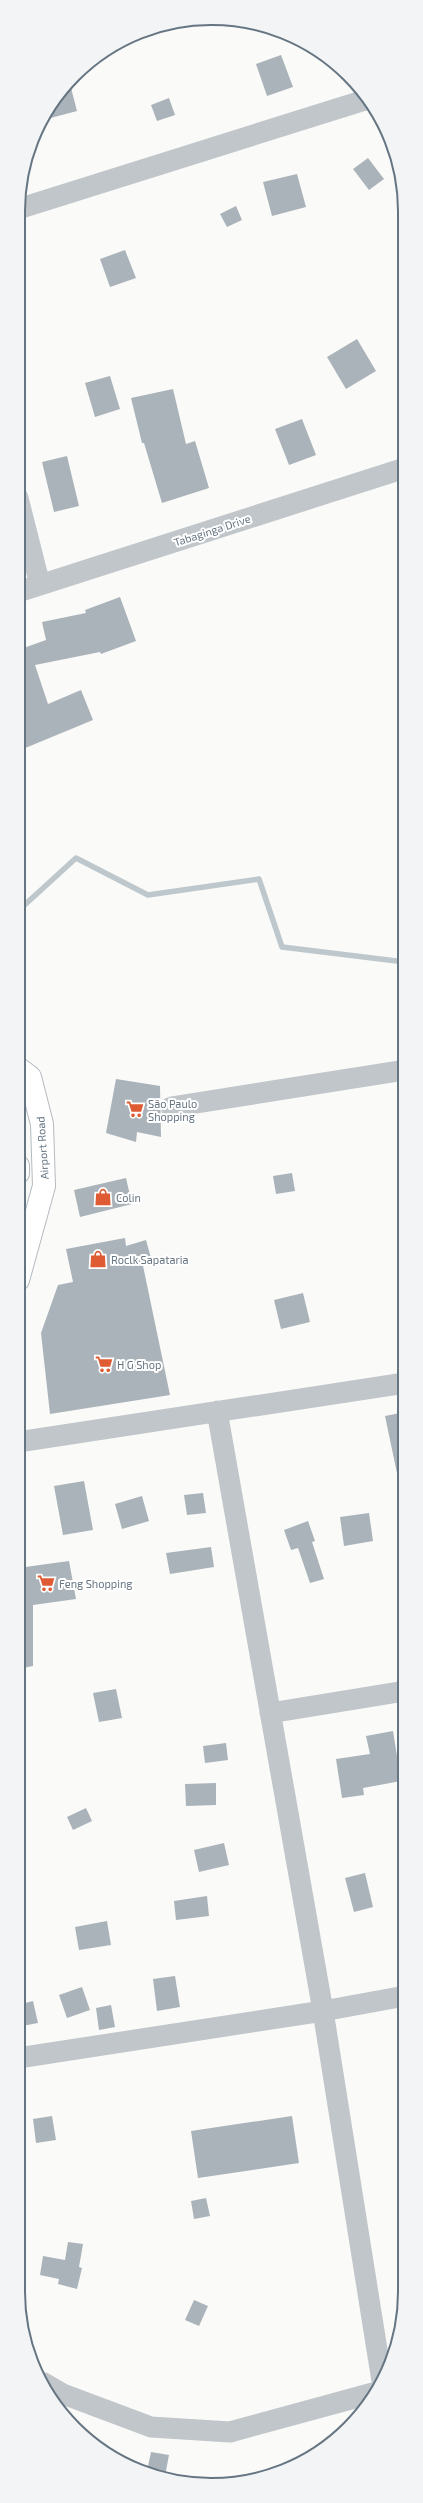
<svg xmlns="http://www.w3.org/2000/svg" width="423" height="2503" viewBox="0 0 423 2503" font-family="'Exo 2',sans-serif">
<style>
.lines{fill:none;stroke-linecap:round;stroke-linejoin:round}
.stream{stroke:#bdc7cc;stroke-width:5.5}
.building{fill:#aab3b9}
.secondary-casing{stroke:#b6bbc0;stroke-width:24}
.street{stroke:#c1c6ca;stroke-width:21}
.secondary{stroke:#fff;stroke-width:22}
.labels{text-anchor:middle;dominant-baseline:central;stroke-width:4;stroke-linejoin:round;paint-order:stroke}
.street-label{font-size:11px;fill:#667582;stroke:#fff}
.poi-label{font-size:11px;fill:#667582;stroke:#fff;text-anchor:start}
.rim{fill:none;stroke:#667582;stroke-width:2}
</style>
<rect width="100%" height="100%" fill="#fafaf8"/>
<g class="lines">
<path class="stream" d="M18 911 76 858 148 895 259 879 282 947 405 962"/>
</g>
<path class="building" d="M281 55 293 87 267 96 256 64Z
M70 84 77 111 43 120Z
M169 98 175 115 157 121 151 105Z
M368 158 384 179 369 190 353 169Z
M297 174 306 207 272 216 263 182Z
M236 206 242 220 227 227 220 214Z
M125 250 136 278 110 287 100 259Z
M357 339 376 371 346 389 327 357Z
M110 376 120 409 95 417 85 383Z
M173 389 186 444 195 441 209 488 162 503 144 443H142L131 398Z
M302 419 316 455 289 465 275 429Z
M67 456 79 506 54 512 42 462Z
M120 597 136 641 101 654 100 652 35 665 48 704 81 690 93 720 18 751V650L46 640 42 622 86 613 85 610Z
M116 1079 160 1086 161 1137 137 1132 136 1142 106 1133Z
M292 1173 295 1191 276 1194 273 1176Z
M126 1178 132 1204 80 1217 74 1190Z
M125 1238 126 1246 146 1240 151 1258 142 1261 170 1395 50 1414 41 1333 58 1285 73 1282 66 1249Z
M303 1293 310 1322 281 1329 274 1300Z
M405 1412V1477L398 1478 385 1416Z
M84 1481 93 1530 63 1535 54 1486Z
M203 1493 206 1513 187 1515 184 1495Z
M142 1496 149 1521 122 1529 115 1504Z
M369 1513 373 1541 344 1546 340 1517Z
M308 1521 315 1541 312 1542 324 1579 310 1583 298 1548 291 1550 284 1530Z
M211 1547 214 1567 170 1574 166 1553Z
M69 1561 76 1599 33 1605V1666L18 1669V1568Z
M116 1689 122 1718 99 1722 93 1693Z
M393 1731 401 1781 363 1788 364 1795 342 1798 336 1759 370 1754 366 1736Z
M226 1743 228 1760 205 1763 203 1746Z
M216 1783V1805L186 1806 185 1784Z
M86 1808 92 1821 73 1830 67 1817Z
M224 1843 229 1865 199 1872 194 1850Z
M365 1873 373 1907 354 1912 345 1878Z
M207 1896 209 1916 176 1920 174 1901Z
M107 1921 111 1945 79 1950 75 1927Z
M175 1976 180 2007 157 2011 153 1979Z
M82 1987 90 2010 67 2018 59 1995Z
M33 2001 38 2023 22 2026 18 2005Z
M111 2005 115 2027 99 2030 96 2008Z
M52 2116 56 2140 36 2143 33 2119Z
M292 2116 299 2163 198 2178 191 2131Z
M206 2198 210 2216 194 2219 191 2201Z
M68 2242 83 2244 79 2267 82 2268 77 2289 58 2284 59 2279 40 2275 43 2256 65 2260Z
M194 2300 208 2306 199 2326 185 2320Z
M151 2452 169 2455 165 2476 147 2471Z"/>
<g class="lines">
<g class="secondary-casing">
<path id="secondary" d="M18 1173V1166
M18 1280 44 1186 42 1124 30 1077 18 1068"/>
</g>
<path class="street" d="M18 209 365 100
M18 498 40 585
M18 592 405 468
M171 1107 405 1070
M217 1411 323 2011 382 2381
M18 1442 405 1383
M270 1713 405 1691
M18 2058 323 2011 405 1996
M44 2383 63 2394 151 2427 230 2432 373 2393"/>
<use href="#secondary" class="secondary"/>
</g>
<defs>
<g id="supermarket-bare" transform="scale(1.38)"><path d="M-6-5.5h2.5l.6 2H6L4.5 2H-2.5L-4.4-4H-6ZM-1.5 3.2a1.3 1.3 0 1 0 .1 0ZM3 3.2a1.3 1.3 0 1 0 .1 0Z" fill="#de5b33" stroke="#fff" stroke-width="2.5" paint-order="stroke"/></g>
<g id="shop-bare" transform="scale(1.38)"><path d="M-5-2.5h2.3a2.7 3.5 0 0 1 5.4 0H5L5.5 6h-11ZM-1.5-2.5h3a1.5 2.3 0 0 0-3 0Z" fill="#de5b33" stroke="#fff" stroke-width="2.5" paint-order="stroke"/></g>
</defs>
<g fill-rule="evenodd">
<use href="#supermarket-bare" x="135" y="1109"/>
<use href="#shop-bare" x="103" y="1197"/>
<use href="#shop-bare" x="98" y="1259"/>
<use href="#supermarket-bare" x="104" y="1364"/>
<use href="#supermarket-bare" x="46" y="1583"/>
</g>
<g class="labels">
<g class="street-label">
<text transform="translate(212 530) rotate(-18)">Tabaginga Drive</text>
<text transform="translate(42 1148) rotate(-94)">Airport Road</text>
</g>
<g class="poi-label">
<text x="148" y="1103">São Paulo<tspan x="148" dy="13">Shopping</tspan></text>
<text x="116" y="1197">Colin</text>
<text x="111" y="1259">Roclk Sapataria</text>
<text x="117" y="1364">H G Shop</text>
<text x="59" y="1583">Feng Shopping</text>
</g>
</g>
<path d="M0 0H423V2503H0ZM211 25H212A186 186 0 0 1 398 211V2292A186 186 0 0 1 212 2478H211A186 186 0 0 1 25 2292V211A186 186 0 0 1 211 25Z" fill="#f3f4f5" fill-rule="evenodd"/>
<path class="rim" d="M211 25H212A186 186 0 0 1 398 211V2292A186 186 0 0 1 212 2478H211A186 186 0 0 1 25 2292V211A186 186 0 0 1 211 25Z"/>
</svg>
